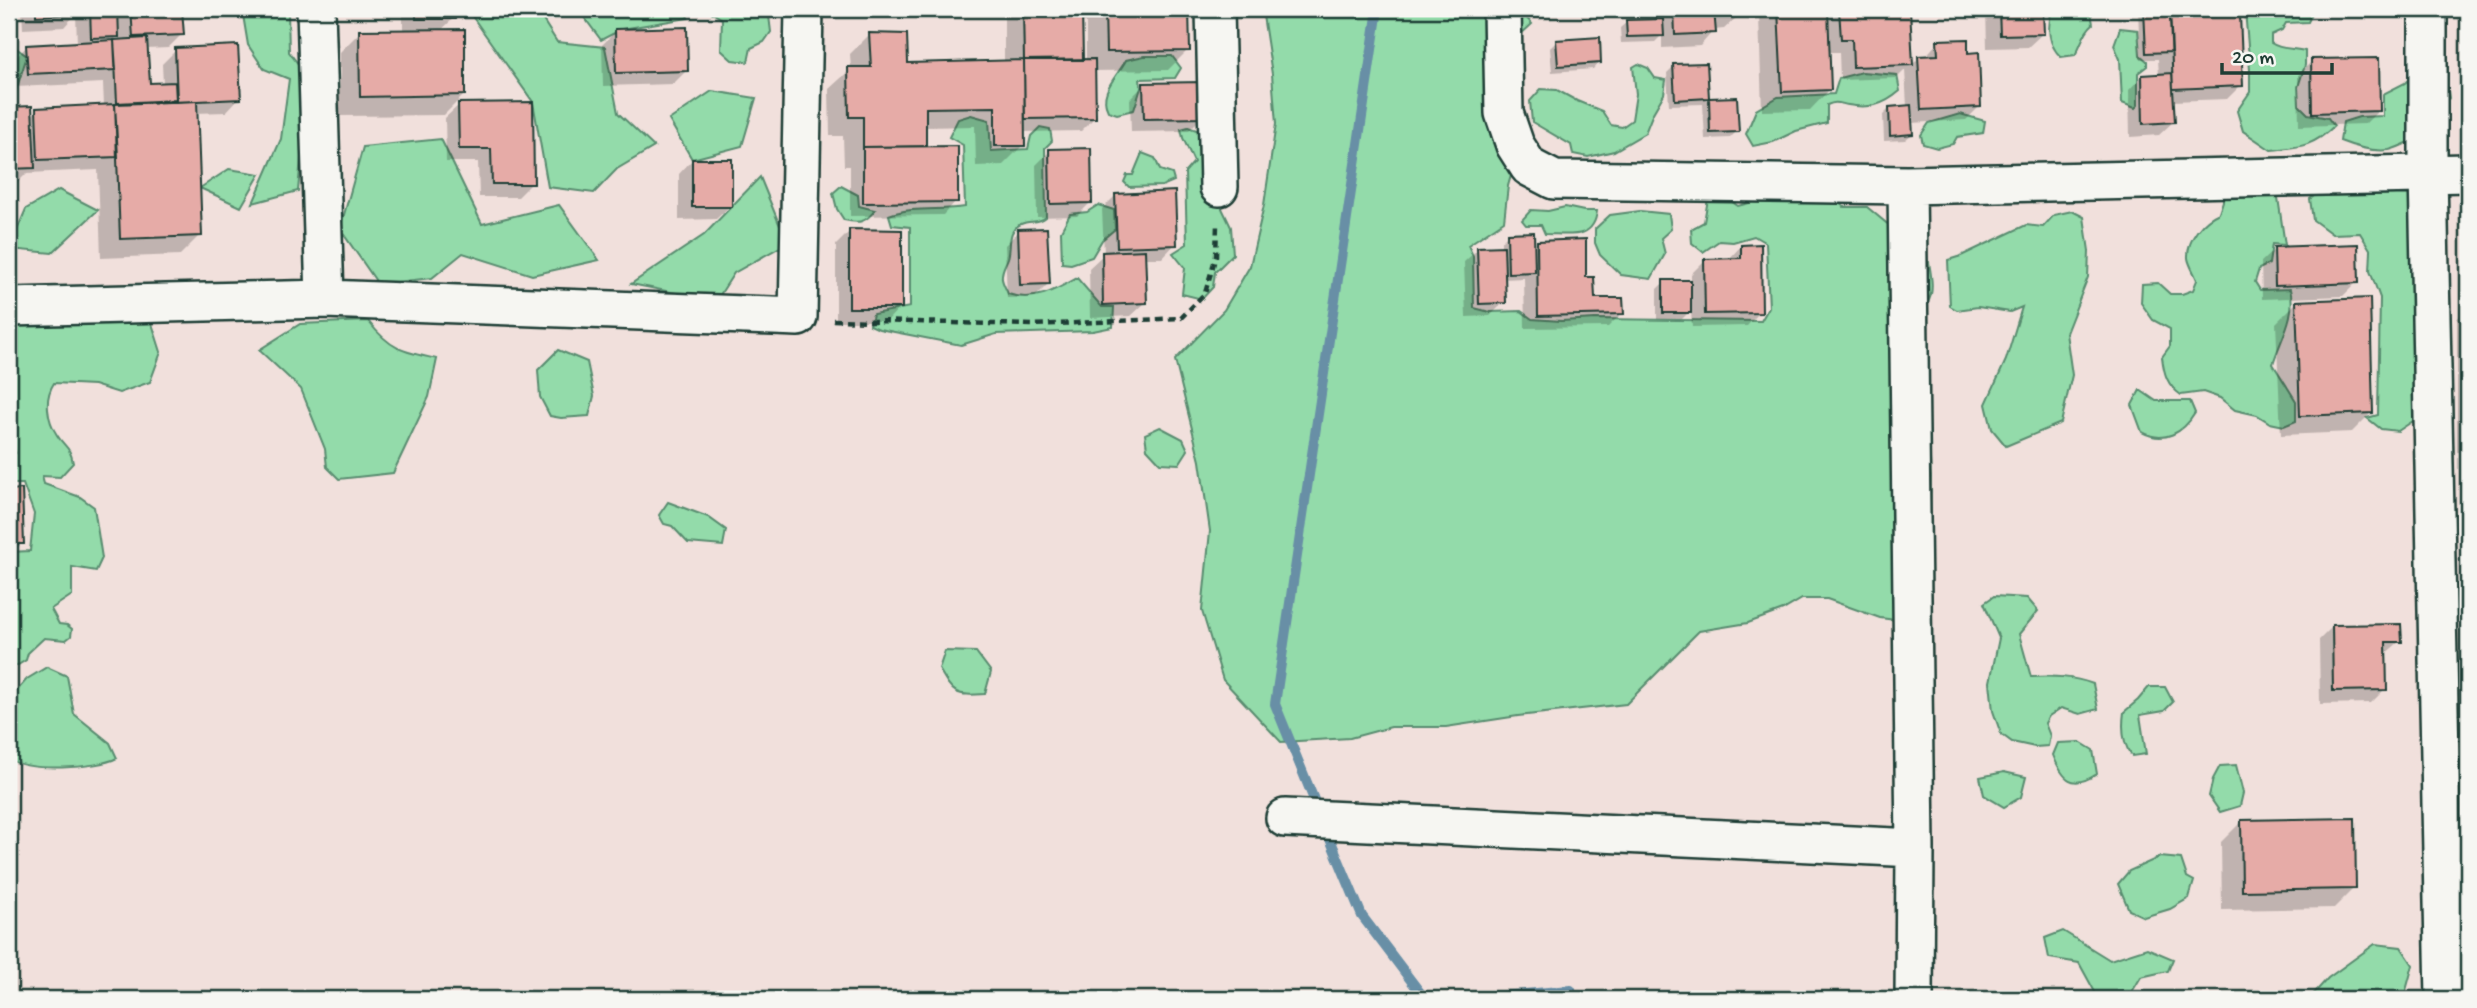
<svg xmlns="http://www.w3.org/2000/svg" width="2477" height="1008" viewBox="0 0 2477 1008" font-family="'Gochi Hand',sans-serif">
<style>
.green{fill:#93dbaa;stroke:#598c6f;stroke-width:2}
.shadow{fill:#0003;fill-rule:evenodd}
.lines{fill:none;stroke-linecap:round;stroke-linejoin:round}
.stream{stroke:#678fa6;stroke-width:10}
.building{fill:#e6aba7;stroke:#1f3d34;stroke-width:2}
.street-casing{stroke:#1f3d34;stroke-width:42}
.path{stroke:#1f3d34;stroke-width:4.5;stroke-dasharray:7 5;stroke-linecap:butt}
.street{stroke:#f6f6f2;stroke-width:37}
</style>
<rect width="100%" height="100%" fill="#f1e0dc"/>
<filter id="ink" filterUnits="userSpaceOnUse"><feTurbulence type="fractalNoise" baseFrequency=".0143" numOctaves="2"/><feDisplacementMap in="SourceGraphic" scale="14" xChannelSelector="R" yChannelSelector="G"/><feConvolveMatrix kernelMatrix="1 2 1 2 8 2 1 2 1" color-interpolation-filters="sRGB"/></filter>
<g filter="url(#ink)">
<path class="green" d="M242 9H306L288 12 289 52 308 77 298 191 253 203 281 139 289 79 264 69 248 45Z
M467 9H536L557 42 605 47 618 113 654 147 617 169 594 193 548 187 533 102Z
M578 9H685L688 18 622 29 601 40Z
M709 9H761L769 16 771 32 764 42 751 48 748 62 732 60 721 50 722 19 711 12Z
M1262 9H1519L1532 24 1505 49 1514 165 1508 186 1504 221 1468 245 1473 256 1474 308 1490 312 1521 311 1532 319 1561 321 1595 319 1761 321 1769 307 1766 243 1754 236 1733 242 1719 241 1703 252 1692 243 1691 229 1704 222 1708 199 1726 198 1738 206 1753 202 1771 193 1833 198 1844 207H1867L1891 227 1914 261 1929 262C1934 293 1934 297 1915 322L1928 353 1927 407 1931 477 1927 624 1880 618 1827 599H1802L1783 610 1748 623 1699 631 1626 704 1518 716 1446 727H1391L1350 738 1281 742 1223 680 1202 611 1210 531 1200 461 1175 360 1224 310 1250 266 1264 205 1276 124 1272 74Z
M2072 9H2086L2091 12 2093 24C2083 32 2082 44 2075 55L2061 57C2048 45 2047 27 2052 10L2062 12Z
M2231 9H2314L2308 22 2286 23 2282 30 2271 35V43C2281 50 2293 48 2305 51V65L2298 87 2299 105 2308 114 2328 118 2334 126C2313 147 2299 147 2271 150L2243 131 2237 111 2250 92V70L2245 10 2232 12Z
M2120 28 2138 30 2140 55 2147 61V66L2138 73V105L2135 108 2122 103 2120 59 2114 45Z
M9 43 27 56 11 106 9 107Z
M1144 56H1172L1181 68 1175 78 1140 79 1141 88 1134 110 1117 114 1108 111C1098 92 1117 77 1126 60Z
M2424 62 2445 66 2449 98 2430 133C2417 137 2400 148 2389 150 2372 152 2355 147 2340 141L2343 122 2359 117 2383 116V94L2405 83Z
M1638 64 1648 68 1655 78 1666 80 1664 94 1653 113 1645 133 1614 151 1588 157 1573 154 1571 145 1532 122 1530 101 1541 89 1557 90 1577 101 1602 111 1611 125 1622 127 1632 120 1636 94 1633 67Z
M1862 72 1897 75 1900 91C1884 105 1869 109 1848 105 1838 103 1836 101 1827 105V123L1796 131 1773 142 1753 146 1746 134 1756 110 1778 97 1834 94 1839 78Z
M712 91 756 98 742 146 692 159 669 120Z
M1960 114 1985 121 1983 133 1957 137 1953 144 1937 148 1923 144 1921 135 1929 123Z
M971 115 989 120 991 151 1028 149 1031 136 1040 127 1050 129 1052 141 1045 148 1046 217C1038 224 1030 220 1021 224 1006 231 1012 246 1008 258 1005 266 1001 270 1002 279 1003 284 1006 289 1008 294 1033 303 1056 290 1077 278L1102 307H1114L1113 327 1093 331 996 334 961 345 879 329 870 325 873 314 910 307V227L892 225 889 215C913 206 939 211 965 207L963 145 949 137 958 119Z
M1188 127 1205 133 1219 202 1231 227 1233 254 1215 272 1213 287 1202 299 1182 294 1185 268 1173 253 1187 244 1185 172 1194 162 1183 138 1181 129Z
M441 139 482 224 559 205 599 260 532 275 463 253 432 278 378 284 340 229 363 147Z
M1142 153 1155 158 1160 170 1172 174 1174 181 1162 186 1129 187 1124 182 1127 175H1133Z
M2378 164 2413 194 2419 417 2398 431 2381 429 2367 418 2378 415 2380 298 2370 271 2371 251 2360 233 2332 234 2313 220 2310 199 2327 187Z
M229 169 260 174 241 207 200 188Z
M760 177 787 243 734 273 716 301 631 284 704 235Z
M2224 183 2276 184 2285 245 2272 244 2269 264 2259 269 2255 282 2260 290 2290 289C2297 315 2280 340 2273 364L2296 401V421L2284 426 2270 423 2257 415 2235 410 2220 398 2203 392 2181 395C2167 385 2164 374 2162 357L2170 346V329L2153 320 2141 303 2142 284 2158 283 2170 294H2182L2193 290 2197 280C2195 274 2189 265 2188 258 2187 239 2203 220 2219 213L2223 201Z
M841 186 858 195 859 206 875 210C866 222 860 224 844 220L837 209 833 193Z
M59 190 98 210 52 253 9 249 26 209Z
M1098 205 1114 210 1115 229 1102 240 1092 257 1071 264 1062 263 1061 231 1070 214 1087 212Z
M1565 207 1584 211H1597C1594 241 1568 234 1545 234L1541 225H1526L1522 220 1531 210 1548 211Z
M1640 211 1669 214 1671 229 1661 238 1665 254 1651 279 1621 275 1600 255 1595 243V229L1610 215Z
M2072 211 2084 217 2089 251 2088 277 2066 333 2072 375 2061 423 2006 446 1992 429 1986 404 2006 360 2022 307 2010 312 1978 307 1957 310 1950 306 1948 260 1961 256 2026 225 2043 227 2054 215Z
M9 303 149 314 161 352 150 382 119 393 94 385 54 383C44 398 47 420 57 435 65 448 70 446 73 463L60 477 42 476 44 484 80 497 94 507 102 558 96 571 72 567V595L51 609 59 624 67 625 72 629 71 636 66 640 44 638 28 653 26 660 18 665H13L9 632V552L30 551 34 514 23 484H9V459L16 453 9 435Z
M368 321C391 350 403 352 437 359L429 397 393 473 339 479 327 467 325 449 301 389 259 350 300 324Z
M558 350 587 362 594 396 589 416 561 418 550 416 540 397 538 370Z
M2140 390 2156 401H2190L2195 413C2183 433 2164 444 2142 432L2132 405Z
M1160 427 1183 439 1188 450 1179 464 1160 463 1147 449 1145 434Z
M668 502 708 517 726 530 723 546 688 543 672 526 664 524 659 515Z
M1994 596 2027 598 2038 611 2019 634 2031 677C2054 676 2072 676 2093 684L2098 709 2080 714 2061 708 2049 716 2045 723 2050 736 2048 746 2035 747 2012 742 2001 734 1993 711 1990 682 1999 638 1984 603Z
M945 651 976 652 991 672 985 694C955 696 954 695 939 669Z
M47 667 67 676 74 714 110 743 117 758C96 769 28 772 9 759V692L14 694 27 679Z
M2149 687H2165L2173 702 2164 711 2140 715 2146 754 2132 756C2122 744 2122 727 2124 712L2138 700Z
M2080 742 2093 750 2097 774C2072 790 2063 780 2053 755L2058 743Z
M2236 765 2243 793 2240 806 2220 812 2209 796 2213 779 2220 766Z
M2004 772 2026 777 2021 797 2004 807 1984 795 1980 777Z
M2160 857 2181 859 2187 877 2194 881 2189 898 2170 909 2144 917 2129 910 2118 884 2129 871Z
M2063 931 2110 960 2147 948 2173 959 2168 971 2141 977 2132 992 2114 999 2096 994 2079 963 2049 958 2045 938Z
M2375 944 2401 947 2413 965 2405 994 2397 999H2309L2328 978Z"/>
<path class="shadow" d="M22 9H180L182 34 168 48 146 49 148 85 163 84 162 64 176 50 239 98 226 112 195 113 200 235 180 255 101 258 98 170 27 173 13 187H9V109L30 108 31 116 37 110 104 106 103 83 15 87 14 60 27 46 77 44 76 14 64 27 23 29ZM119 35V42H112Z
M403 9H454V18L440 31 464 95 444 115 340 116V52L360 32H403Z
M1004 9H1188V50L1168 70 1094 71V118L1081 131 1023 132V145L1003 165 976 166 975 126 924 127V148L956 201 943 215 850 216V166H844L843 136H830L829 89 851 69 850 54 870 34 906 65 1004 62ZM1080 22H1086V61H1081Z
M1662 9H1827V22L1840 9H1908L1911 66 1919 58H1924L1938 42 1967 54 1980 106 1966 120 1911 123 1912 134 1905 140 1884 141 1883 115 1890 108 1907 107 1905 70 1897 78 1840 80 1839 52H1828L1830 89 1810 110 1762 111 1759 15 1738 16 1724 29 1714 30 1700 46 1662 48V35L1655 42 1621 43 1620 28 1627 22 1661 21Z
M1986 9H2041L2042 34 2028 47 1987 48Z
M2138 9H2168V20L2241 85 2227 99 2172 101 2173 122 2159 135 2130 137 2129 90 2142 76H2159L2158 59H2140Z
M616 31 687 70 673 84 603 86 602 45Z
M1557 41 1599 62 1593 69 1552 72 1550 48Z
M2312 61 2379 110 2365 124 2299 126 2298 75Z
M1705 64 1707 100 1735 98 1737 131 1730 138 1705 139 1703 104 1669 105 1667 73 1674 66Z
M1144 85 1202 117 1188 131 1131 132 1130 99Z
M459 105 532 183 518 197H479L478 162H446L445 118Z
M1050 151 1091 202 1077 216 1037 217 1036 165Z
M692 160 730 206 716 219 679 220V174Z
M1116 195 1175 244 1162 258H1144L1145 303 1131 316 1090 318 1089 268 1104 254 1102 209Z
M850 231 900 307 887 321H836V245Z
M1019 231 1048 284 1035 297 1007 298 1005 245Z
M1508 234 1533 247 1538 242 1584 279 1593 300 1622 313 1608 327 1525 328 1524 278 1503 279 1504 302 1490 316 1466 317 1464 262 1478 249 1501 248V241Z
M1741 246 1760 312 1747 326 1692 327 1691 310 1682 319H1657V289L1664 282 1691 281V274L1704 261 1728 260Z
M2275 249 2357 282 2343 296 2262 299 2261 262Z
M2296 303 2372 412 2352 432 2281 435 2276 323Z
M2468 307V452H2457V319Z
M9 491H20L22 543 9 557Z
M2468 499V557H2467L2465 503Z
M2332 627 2400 641 2384 655 2385 689 2371 703 2320 704 2319 640Z
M2241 822 2354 888 2334 908 2222 910 2221 842Z"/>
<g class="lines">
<path class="stream" d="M1319 812 1275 704 1378 9
M1325 827 1362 916 1425 999
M1466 999 1571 990 1572 999"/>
</g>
<path class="building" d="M36 9H79V14L36 16Z
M90 9H118L119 37 91 38Z
M131 9H182L184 35 133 37Z
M416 9H456L455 19H416Z
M1023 9H1082L1083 60H1024Z
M1105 9H1189L1190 51 1106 52Z
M1674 9H1714L1716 33 1675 35Z
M1714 9H1739L1740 16 1714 18Z
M1778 9H1828L1831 90 1782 92Z
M1839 9H1910L1913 65 1853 67 1852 39H1841Z
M1999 9H2043L2044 34 2000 35Z
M2144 9H2170L2172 52 2146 53Z
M2240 15 2243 86 2173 89 2170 18Z
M1663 19 1664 36 1627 37 1626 20Z
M687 27 688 71 616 73 615 29Z
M465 29V95L360 97 359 30Z
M869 33 907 34 908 63 1024 60 1025 146H995V107L926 108V146L863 147V117H849L848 67H871Z
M1600 37 1601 63 1558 66 1556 40Z
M147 38 150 83 175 82 176 100 117 103 114 40Z
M1968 39V53L1979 52 1981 107 1921 110 1918 56 1938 55 1937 40Z
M114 40 116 70 28 74 26 45Z
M238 45 241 99 177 102 175 48Z
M2379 58 2380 111 2312 113 2311 59Z
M1095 59 1096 118 1025 119 1024 60Z
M1707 63 1709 98 1675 100 1673 64Z
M2172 73 2175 122 2143 124 2142 75Z
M1203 82 1204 118 1144 119 1143 83Z
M1737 97 1739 132 1710 133 1709 98Z
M197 101 202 236 120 239 115 104Z
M533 102 534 184H492L491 149H459L458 103Z
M115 104 118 157 38 160 36 108Z
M1911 105 1913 134 1890 136 1889 107Z
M32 106 35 168 9 169V107Z
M958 146V202L863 203V147Z
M1091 148 1092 203 1050 204 1049 149Z
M692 159H732V207H692Z
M1175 191 1177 245 1117 247 1115 194Z
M1047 228 1050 284 1020 285 1018 229Z
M849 229 902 230V308H849Z
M1534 232 1535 272 1508 273 1507 233Z
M1586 239V277H1594L1595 298H1623L1624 314 1538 316 1537 241Z
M1761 244 1762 313 1705 314 1704 259 1741 258V245Z
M2358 244 2359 283 2275 286 2274 247Z
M1504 246 1506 303 1479 304 1477 247Z
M1145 250 1147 303 1103 305 1102 252Z
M1663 280H1691V313H1663Z
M2370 298 2373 413 2300 416 2296 301Z
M22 489 24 544H9V490Z
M2401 624 2402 642H2386L2387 690 2333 691 2332 625Z
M2355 818 2356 889 2242 891 2241 820Z"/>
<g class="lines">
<g class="street-casing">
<path id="street" d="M316 9 325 299
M1215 9 1219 187
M1502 9 1504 113 1515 145 1529 167 1554 180 1907 185 2468 173
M2428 9V173L2445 999
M1907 185 1915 848 1914 999
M9 307 325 299 798 317 804 9
M1285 818 1915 848"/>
</g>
<path class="path" d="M833 320 1034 325 1181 318 1205 293 1216 256 1217 224"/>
<use href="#street" class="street"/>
</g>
</g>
<rect width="2477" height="1008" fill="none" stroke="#f6f6f2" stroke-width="35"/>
<rect x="18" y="18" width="2442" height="973" fill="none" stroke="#1f3d34" stroke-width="2.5" filter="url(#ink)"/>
<path d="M2222 63v10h110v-10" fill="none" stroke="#1f3d34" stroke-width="3.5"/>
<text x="2232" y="63" font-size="21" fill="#1f3d34" stroke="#f6f6f2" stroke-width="5" paint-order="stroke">20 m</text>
</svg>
